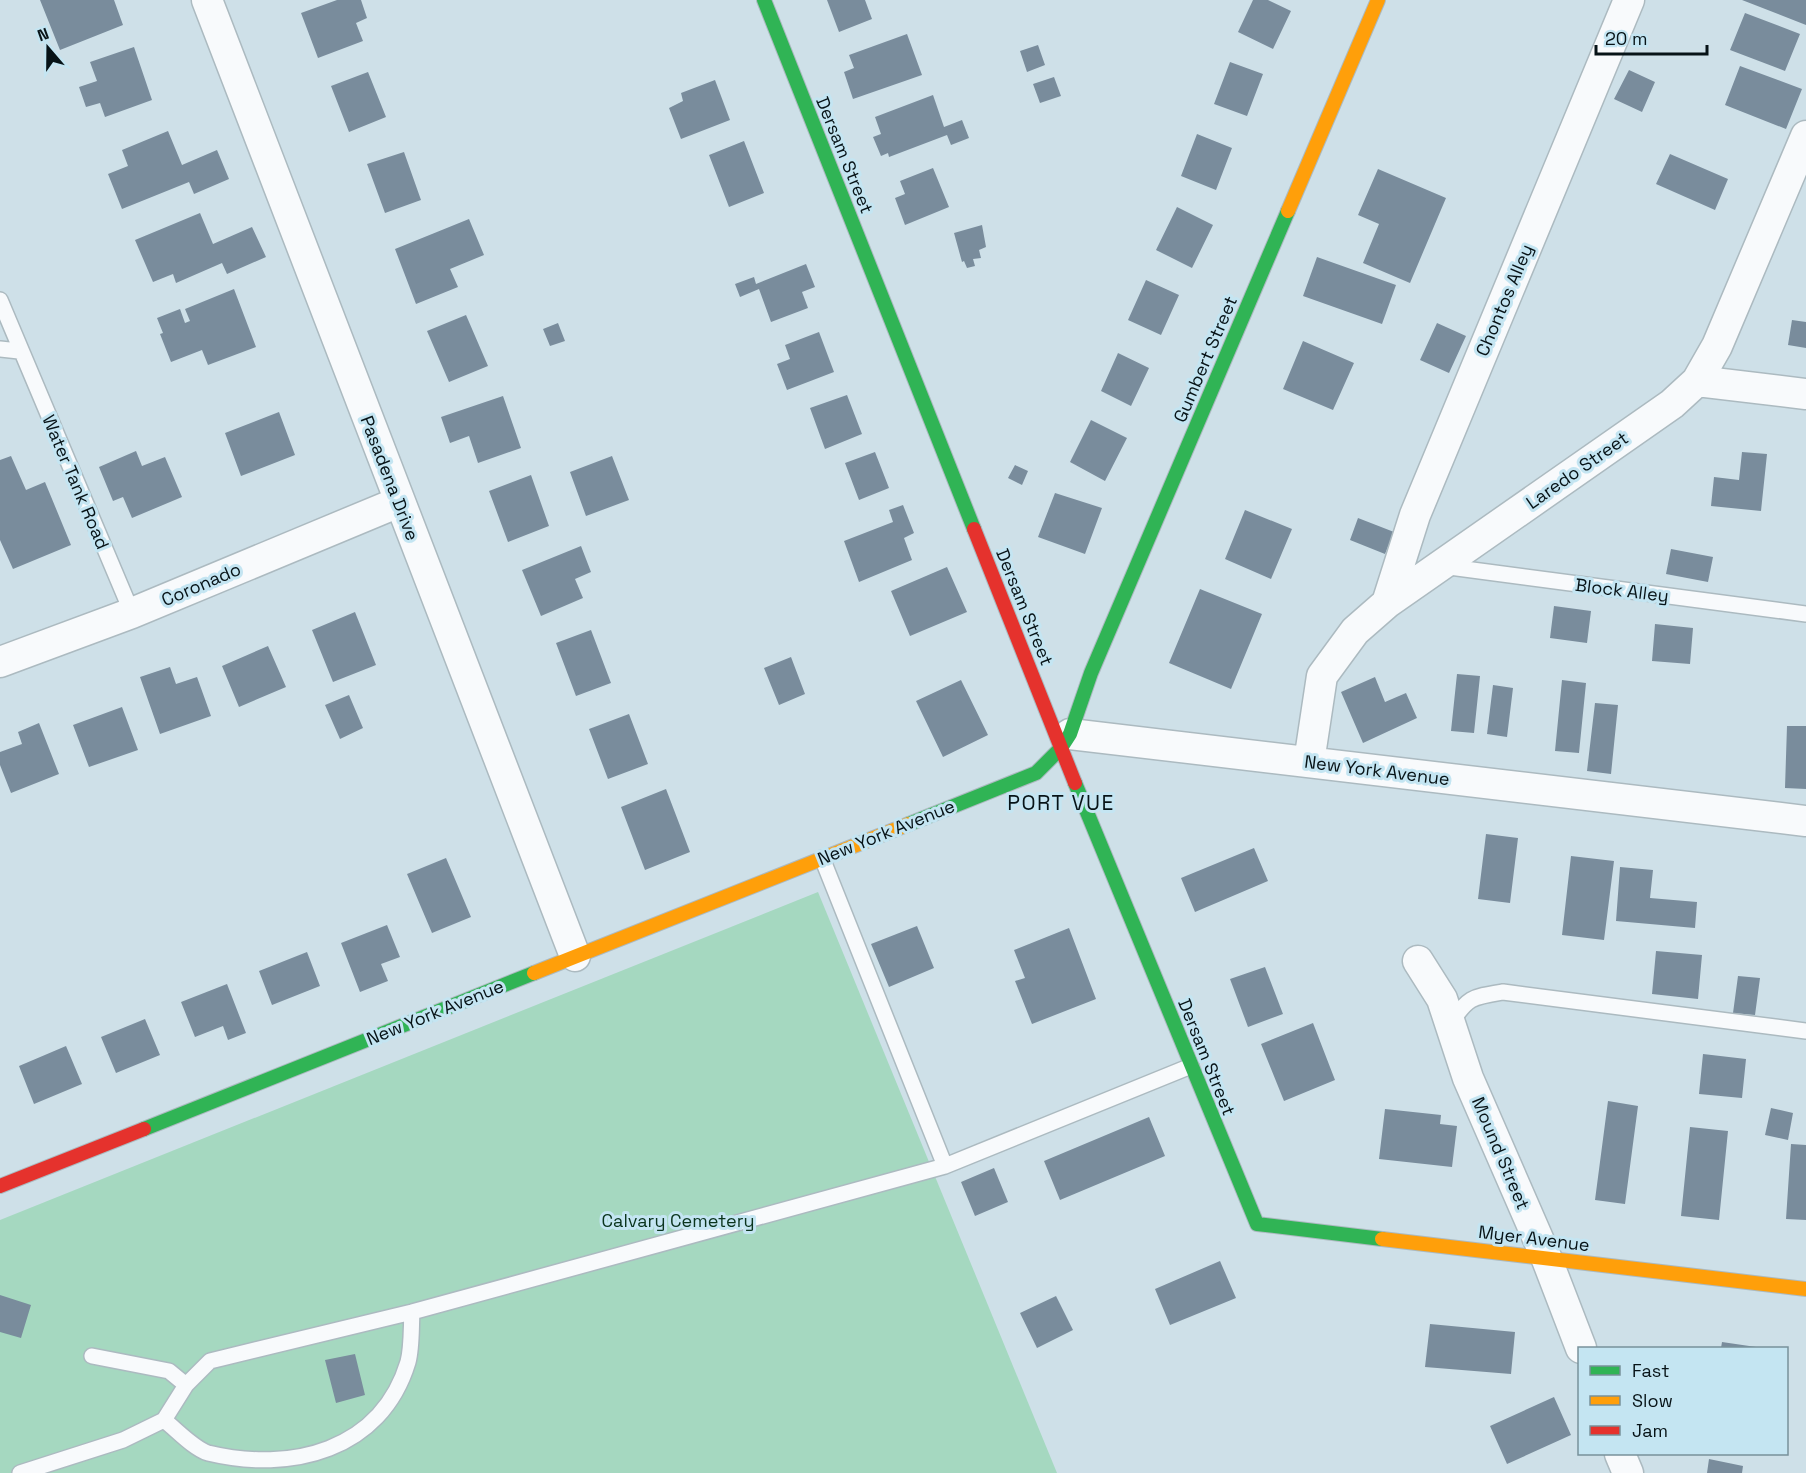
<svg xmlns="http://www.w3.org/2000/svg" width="1806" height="1473" viewBox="0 0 1806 1473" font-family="'Space Grotesk',sans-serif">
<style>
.green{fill:#a5d8c0}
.building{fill:#798c9c}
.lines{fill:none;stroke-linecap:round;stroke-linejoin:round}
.lane-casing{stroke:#acbac0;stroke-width:18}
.street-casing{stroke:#acbac0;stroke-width:33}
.fast-casing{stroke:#acbac0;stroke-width:16}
.slow-casing{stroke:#acbac0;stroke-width:16}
.jam-casing{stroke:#acbac0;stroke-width:16}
.lane{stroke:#f8fafc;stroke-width:15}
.street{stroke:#f8fafc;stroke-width:30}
.fast{stroke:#30b455;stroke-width:14}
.slow{stroke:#ff9f0a;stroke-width:14}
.jam{stroke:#e5322d;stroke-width:14}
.labels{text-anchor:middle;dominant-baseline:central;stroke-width:6;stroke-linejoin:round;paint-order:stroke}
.street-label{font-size:18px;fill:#071317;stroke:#c4e5f2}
.park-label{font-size:18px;fill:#0a341d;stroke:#c4e5f2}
.quarter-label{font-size:21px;letter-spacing:1.5px;fill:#071317;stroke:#c4e5f2}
</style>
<rect width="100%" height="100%" fill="#cee0e8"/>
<path class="green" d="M818 892 1057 1473H0V1220Z"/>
<path class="building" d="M40 0H114L123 25 60 50Z
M337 0H361L367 18 356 23 363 41 318 58 301 13Z
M827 0H865L872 19 839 32Z
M1253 0H1268L1291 11 1273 49 1238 32Z
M1742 0H1806V25Z
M1745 13 1800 34 1785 71 1730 50Z
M907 34 922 75 853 99 844 72 854 68 849 55Z
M1038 45 1045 65 1027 72 1020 51Z
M134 47 152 100 105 117 100 103 86 107 79 87 97 81 90 62Z
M1230 62 1263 74 1247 116 1214 104Z
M1740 66 1802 89 1786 129 1725 105Z
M1629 70 1655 82 1642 112 1614 99Z
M368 72 386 117 349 132 331 86Z
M1054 77 1061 96 1040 103 1033 84Z
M715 80 730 120 681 139 669 108 683 101 681 93Z
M933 95 944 127 962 120 969 138 951 145 947 135 889 157 888 153 881 156 873 137 881 134 875 117Z
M168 131 182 165 217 150 229 179 194 194 189 182 122 209 108 174 128 166 122 150Z
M1197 134 1232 148 1216 190 1181 176Z
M744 141 764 193 729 207 709 155Z
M404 152 421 200 385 213 367 164Z
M1670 154 1728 179 1715 210 1656 184Z
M933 168 949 207 905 225 895 198 905 194 900 181Z
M1378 169 1446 198 1410 283 1363 263 1379 224 1358 215Z
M1177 207 1213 225 1192 268 1156 250Z
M200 213 213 244 252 227 266 257 227 274 222 263 176 283 173 274 153 282 135 240Z
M469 219 484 255 450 269 458 287 416 304 395 249Z
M982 225 986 247 979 250 981 258 973 259 975 266 967 268 964 261 962 262 954 233Z
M1317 257 1396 285 1382 324 1303 296Z
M806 264 815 287 802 292 808 308 771 322 759 289 740 297 735 284 754 277 756 284Z
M1146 280 1179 295 1161 335 1128 320Z
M234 289 256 347 208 365 202 350 171 362 160 334 163 333 157 318 180 309 185 323 190 321 185 309Z
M466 315 488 366 449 382 427 331Z
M1792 320 1806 322V348L1788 345Z
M558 323 565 341 550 346 543 329Z
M1437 323 1466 336 1449 373 1420 360Z
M819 332 834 372 787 390 777 364 790 359 785 345Z
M1303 341 1354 363 1333 410 1283 389Z
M1118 353 1149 368 1131 406 1101 391Z
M847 395 862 434 825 449 810 408Z
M503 396 521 448 478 463 469 436 450 443 441 417Z
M279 412 295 455 241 476 225 433Z
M1091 420 1127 438 1105 481 1070 462Z
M136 451 142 466 165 457 182 497 132 518 123 497 113 501 99 467Z
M875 452 889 488 859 500 845 463Z
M1742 452 1767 454 1761 511 1711 506 1714 477 1739 480Z
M11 456 26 490 45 482 71 545 13 569 0 540V460Z
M612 456 629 500 586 516 570 472Z
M1015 465 1028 471 1022 485 1008 478Z
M531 475 549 526 508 542 489 491Z
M1055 493 1102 508 1085 554 1038 537Z
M903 505 914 533 904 538 912 560 859 582 844 541 893 522 889 510Z
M1245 510 1292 529 1271 579 1225 559Z
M1358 518 1394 532 1385 554 1350 540Z
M581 546 591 572 575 579 583 598 541 616 522 570Z
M1671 549 1713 557 1708 582 1666 574Z
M947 567 967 612 910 636 891 591Z
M1200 589 1262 614 1231 689 1169 663Z
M1554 606 1591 611 1587 643 1550 638Z
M355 612 376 665 333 682 312 630Z
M1655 624 1693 628 1690 664 1652 661Z
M591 630 611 683 576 696 556 643Z
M268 646 286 687 239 707 222 666Z
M791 657 805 694 779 705 764 668Z
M170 667 176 684 197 677 211 716 160 734 140 677Z
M1457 674 1480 676 1474 733 1451 731Z
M1375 677 1385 702 1406 693 1417 718 1363 743 1341 692Z
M961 680 988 735 943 757 916 701Z
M1562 680 1586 683 1579 753 1555 751Z
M1493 685 1513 688 1507 737 1487 734Z
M349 695 363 728 340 739 325 705Z
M1595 703 1618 705 1611 774 1587 771Z
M122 707 138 750 89 767 73 725Z
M629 714 648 764 608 779 589 729Z
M39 723 59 774 11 793 0 765V752L22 744 18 732Z
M1787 726H1806V789L1785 788Z
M666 789 690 852 645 870 621 807Z
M1486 834 1518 838 1510 903 1478 899Z
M1254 848 1268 881 1195 912 1181 878Z
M1571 856 1614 861 1604 940 1562 935Z
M446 858 471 917 432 933 407 874Z
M1620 867 1653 870 1650 898 1697 902 1695 928 1616 921Z
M387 925 400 957 381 964 388 981 360 992 341 943Z
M917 926 934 968 889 987 871 944Z
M1069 928 1096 999 1032 1024 1015 981 1025 978 1014 950Z
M1656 951 1702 955 1698 999 1652 994Z
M307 952 320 986 272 1005 259 971Z
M1265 967 1283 1014 1248 1027 1230 979Z
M1738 976 1760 978 1755 1015 1733 1013Z
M227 984 246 1033 228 1040 223 1026 195 1037 181 1002Z
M145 1019 160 1055 116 1073 101 1037Z
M1313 1023 1335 1080 1284 1101 1261 1044Z
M66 1046 82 1084 34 1104 19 1066Z
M1703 1054 1746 1059 1742 1098 1699 1094Z
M1608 1101 1638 1106 1625 1204 1595 1200Z
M1771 1108 1793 1113 1788 1140 1765 1135Z
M1385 1109 1441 1115 1440 1124 1457 1126 1452 1167 1379 1159Z
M1149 1117 1165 1156 1060 1200 1044 1161Z
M1690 1127 1728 1131 1719 1220 1681 1216Z
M1791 1144 1806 1145V1220L1786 1219Z
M994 1168 1008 1202 975 1216 961 1182Z
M1220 1261 1236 1298 1170 1325 1155 1289Z
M0 1295 31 1305 21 1338 0 1332Z
M1056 1296 1073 1330 1037 1348 1020 1313Z
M1430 1324 1515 1332 1511 1374 1425 1367Z
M1722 1342 1756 1347V1348H1721Z
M355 1354 365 1395 336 1403 325 1360Z
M1554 1397 1571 1435 1507 1464 1490 1426Z
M1709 1459 1743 1466 1742 1473H1707Z"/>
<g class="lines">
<g class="lane-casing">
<path id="lane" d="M0 300 132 613
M0 349 19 351
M1442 566 1806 614
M822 858 945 1166
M1450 1024C1468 997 1472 997 1503 992L1806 1031
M412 1312C411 1327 412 1347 408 1362 381 1451 291 1473 208 1453 193 1448 177 1430 164 1420L186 1385 210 1361 412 1312 945 1166 1191 1066
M92 1356 169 1371 186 1385
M20 1473 123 1440 164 1420"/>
</g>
<g class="street-casing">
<path id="street" d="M207 0 575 956
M1697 381 1806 394
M1387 603 1415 515 1629 0
M0 662 132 613 399 502
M1070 734 1806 821
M1309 762 1322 676 1355 631 1387 603 1672 404 1697 381 1717 346 1806 136
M1418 961 1442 999 1468 1078 1546 1257 1581 1348
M1620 1454 1628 1473"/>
</g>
<g class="fast-casing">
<path id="fast" d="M764 0 974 529
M1075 783 1257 1224 1382 1239
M909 824 1036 773 1061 748 1070 734 1091 673 1288 211
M144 1129 534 973"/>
</g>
<g class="slow-casing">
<path id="slow" d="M1288 211 1378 0
M534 973 909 824
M1382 1239 1806 1289"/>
</g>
<g class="jam-casing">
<path id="jam" d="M974 529 1075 783
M0 1186 144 1129"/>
</g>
<use href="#lane" class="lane"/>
<use href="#street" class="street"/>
<use href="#fast" class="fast"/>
<use href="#slow" class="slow"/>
<use href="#jam" class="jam"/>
</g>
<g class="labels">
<g class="street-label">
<text transform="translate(845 155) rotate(68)">Dersam Street</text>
<text transform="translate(1504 300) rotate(-67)">Chontos Alley</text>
<text transform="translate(1205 359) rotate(-67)">Gumbert Street</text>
<text transform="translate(1577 470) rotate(-35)">Laredo Street</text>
<text transform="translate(390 478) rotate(69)">Pasadena Drive</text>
<text transform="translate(76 482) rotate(67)">Water Tank Road</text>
<text transform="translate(201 584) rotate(-23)">Coronado</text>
<text transform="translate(1622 590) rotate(7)">Block Alley</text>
<text transform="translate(1025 607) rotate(68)">Dersam Street</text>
<text transform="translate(1377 770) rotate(7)">New York Avenue</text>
<text transform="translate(886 832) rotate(-22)">New York Avenue</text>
<text transform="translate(435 1012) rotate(-22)">New York Avenue</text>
<text transform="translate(1207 1057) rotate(68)">Dersam Street</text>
<text transform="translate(1501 1153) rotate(67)">Mound Street</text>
<text transform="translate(1534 1238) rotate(7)">Myer Avenue</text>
</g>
<g class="park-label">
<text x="678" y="1220">Calvary Cemetery</text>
</g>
<g class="quarter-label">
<text x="1061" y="802">PORT VUE</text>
</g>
</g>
<rect x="1578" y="1347" width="210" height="108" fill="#c4e5f2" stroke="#78919a" stroke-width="1.5"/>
<rect x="1590" y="1366" width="30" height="9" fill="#30b455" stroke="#78919a" stroke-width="1.5"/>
<text x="1632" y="1377" font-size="18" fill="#071317">Fast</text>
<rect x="1590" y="1396" width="30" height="9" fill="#ff9f0a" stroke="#78919a" stroke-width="1.5"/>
<text x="1632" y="1407" font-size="18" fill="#071317">Slow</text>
<rect x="1590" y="1426" width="30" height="9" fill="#e5322d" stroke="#78919a" stroke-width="1.5"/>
<text x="1632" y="1437" font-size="18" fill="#071317">Jam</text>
<g transform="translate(48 48) rotate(340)" stroke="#c4e5f2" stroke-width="4.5" paint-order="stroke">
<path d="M0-4.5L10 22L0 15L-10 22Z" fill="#071317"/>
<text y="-9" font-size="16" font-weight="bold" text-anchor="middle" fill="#071317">N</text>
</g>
<path d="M1596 45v9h111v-9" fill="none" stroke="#071317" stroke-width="3"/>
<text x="1605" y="45" font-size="18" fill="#071317" stroke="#c4e5f2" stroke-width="4.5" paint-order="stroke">20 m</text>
</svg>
